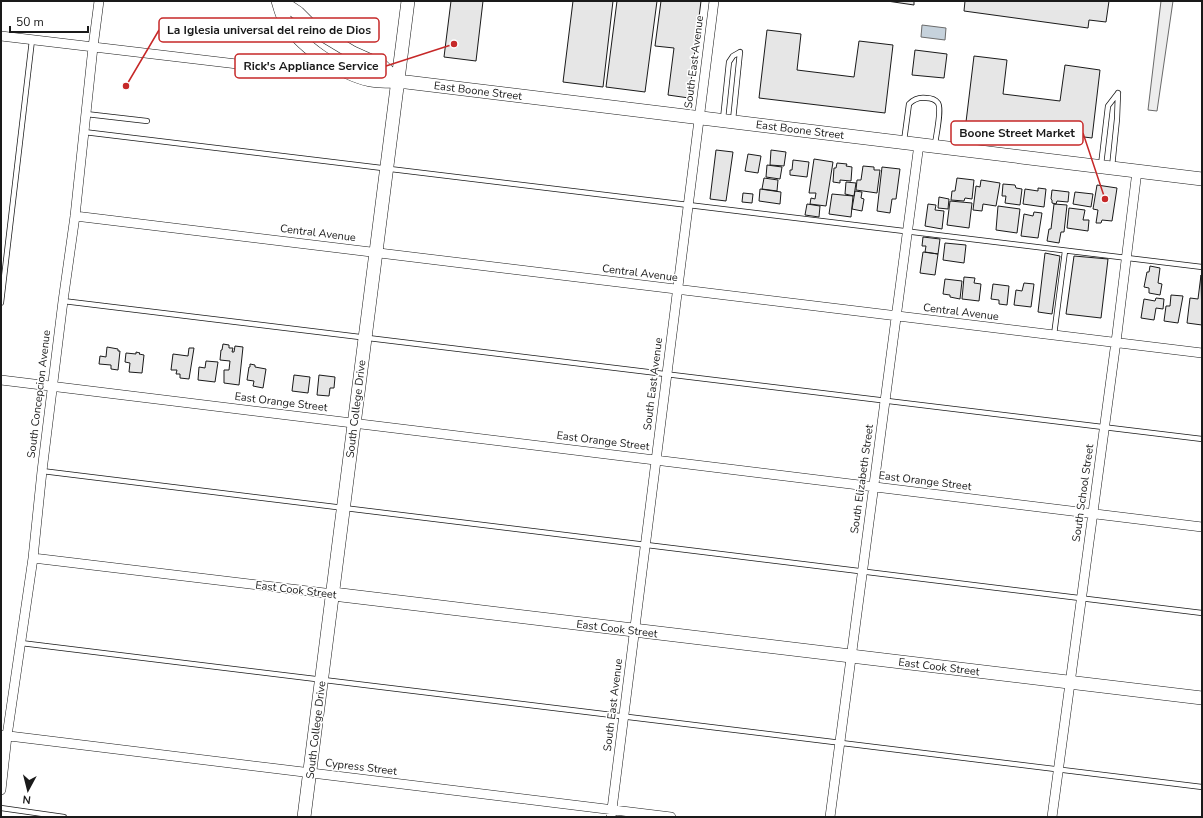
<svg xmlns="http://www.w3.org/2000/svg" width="1203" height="818" viewBox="0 0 1203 818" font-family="'Nunito Sans',sans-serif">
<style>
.parking{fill:#ededed;stroke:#6a6a6a}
.water{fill:#c6d2dc;stroke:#6a6a6a}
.building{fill:#e6e6e6;stroke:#1a1a1a}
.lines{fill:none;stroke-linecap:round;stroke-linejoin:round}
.lane-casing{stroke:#1a1a1a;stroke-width:6}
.street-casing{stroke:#1a1a1a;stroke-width:10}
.secondary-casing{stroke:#1a1a1a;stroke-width:14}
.lane{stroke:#fff;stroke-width:4.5}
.street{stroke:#fff;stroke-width:9}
.secondary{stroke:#fff;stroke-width:13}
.labels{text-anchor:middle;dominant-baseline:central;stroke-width:3;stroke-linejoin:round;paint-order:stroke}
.street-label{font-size:11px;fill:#1a1a1a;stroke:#fff}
.leader{fill:none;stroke:#c62828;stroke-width:1.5}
.callout-dot{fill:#c62828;stroke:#fff;stroke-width:1.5}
.callout{fill:#fff;stroke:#c62828;stroke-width:1.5}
.callout-label{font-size:12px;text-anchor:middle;font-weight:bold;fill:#1a1a1a}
</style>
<rect width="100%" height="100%" fill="#fff"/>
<path class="parking" d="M1161 1H1173L1157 111 1148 110Z"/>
<path class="water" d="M922 25 946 28 945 40 921 37Z"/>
<path class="building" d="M451 1H483L476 61 444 57Z
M573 1H613L603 87 563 82Z
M617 1H657L645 92 606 87Z
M661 1H701L689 98 668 95 674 48 655 46Z
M887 1H914V5Z
M965 1H1109L1106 22 1089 20 1088 28 964 11Z
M767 30 801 34 797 70 854 77 859 41 893 45 885 113 759 98Z
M915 50 947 54 944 78 912 75Z
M974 56 1007 60 1003 94 1060 101 1065 65 1100 70 1092 138 966 122Z
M716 150 733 152 726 201 710 199Z
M771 150 786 152 784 166 770 165Z
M748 154 761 156 758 173 745 171Z
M814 159 833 162 826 206 810 204 811 198 815 199 816 193H809Z
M793 160 809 162 807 177 790 175V170H792Z
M837 163 847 164 846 166 852 167 851 181 840 180V183L833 182 834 168H836Z
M767 165 782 167 780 179 766 177Z
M863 166 874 167V170H880L877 193 856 190 857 180H861Z
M882 167 900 169 896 199H892L890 213 877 211Z
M764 178 778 180 777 191 762 189Z
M957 178 974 180 972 199 965 198 964 201 951 200 952 191H955Z
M981 180 1000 183 996 206 983 204 982 211 973 210 976 186 980 187Z
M846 182 856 183 854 196 845 194Z
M1003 184 1015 185 1016 188 1022 189 1020 205 1005 203 1006 196H1002Z
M1097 185 1117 188 1112 221 1102 220 1101 223H1096L1098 210 1093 209Z
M1038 188 1046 189 1044 207 1023 204 1025 189 1038 191Z
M760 189 781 192 780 204 759 201Z
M1052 190 1069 192 1068 202 1057 201 1056 204 1052 203V200L1051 199Z
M855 191 862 192 861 198 864 199 862 211 852 209Z
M1075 192 1093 194 1091 207 1073 204Z
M743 193 753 194 752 203 742 202Z
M832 194 853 196 851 217 829 214Z
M939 197 949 199 948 209 938 208Z
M950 201 972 203 969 228 947 225Z
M807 204 820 206 819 217 805 215Z
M928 204 936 205 935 210 944 211 942 229 925 226Z
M1054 204 1067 205 1064 232H1061L1059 243 1047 241 1049 229H1051Z
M998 206 1020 209 1017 233 996 230Z
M1069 208 1085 210 1083 220H1089L1088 231 1067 228Z
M1034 212 1042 213 1038 238 1021 236 1024 214 1033 216Z
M923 237 940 239 938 254 925 252 926 246H922Z
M945 243 966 245 964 263 943 260Z
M923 252 938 254 935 275 920 273Z
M1045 253 1060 256 1052 314 1038 312Z
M1074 256 1108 259 1101 318 1066 314Z
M1150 266 1160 268 1158 283 1162 284 1160 295 1149 293V288L1144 287 1147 272H1149Z
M1201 275 1202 325 1187 323 1190 298 1198 299Z
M964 277 975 278 974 283 981 284 979 301 962 299Z
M945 279 962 281 960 299 950 297V295L943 294Z
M1024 283 1034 284 1031 307 1014 305 1016 290 1022 291Z
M993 284 1009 286 1007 305 999 304V300L991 299Z
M1171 295 1183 296 1178 323 1164 321 1166 306H1170Z
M1156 298 1164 299 1163 309 1156 308 1154 320 1141 318 1144 299 1155 301Z
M223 344 229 345V348H233L232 352H234L235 346 243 347 239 385 224 383V370H229L230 361 220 360 221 350H222Z
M107 347 118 349V351H120L118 370 111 369V365L99 364 100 356 106 357Z
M189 348H194L189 379 180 378V374H176L177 370H171L173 354 188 356Z
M136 352 140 353 139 354 144 355 142 373 129 372 130 363 125 362 126 353 136 354Z
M206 361 218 362 215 382 198 380 199 367 205 368Z
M250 364 255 365V367L266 369 263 388 253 386 254 381 247 380 249 367H250Z
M294 375 310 377 308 393 292 391Z
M319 375 335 377 334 388H330L329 396 317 395Z"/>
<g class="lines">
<g class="lane-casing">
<path id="lane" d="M86 114 147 121
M723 119 729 62 733 56 740 52
M733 120 740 52
M84 132 1202 267
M904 141 909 104C914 99 919 97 926 98 930 98 935 99 938 103 942 109 936 136 935 144
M1101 165 1108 106 1118 93
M1112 167 1117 119 1118 93
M63 301 1202 439
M1 303 32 40
M1054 335 1065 251
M42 471 1202 613
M21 643 1202 787
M1 808 64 817"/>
</g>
<g class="street-casing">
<path id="street" d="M1 36 280 69C295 68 305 64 316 53
M75 216 1202 353
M1 380 1202 527
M33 558 333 594
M1 735 671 817
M1 790 7 736 33 558 42 471 63 301 75 216 93 47 99 1
M611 817 714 1
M830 817 919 144
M1052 817 1117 334 1137 171"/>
</g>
<g class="secondary-casing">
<path id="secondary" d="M278 1C280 7 281 13 284 18 297 45 342 74 370 80 379 82 388 81 398 81L1202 179
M280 1 298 13 311 26 323 35 353 53 382 66 398 81
M333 594 1202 698
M304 817 408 1"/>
</g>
<use href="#lane" class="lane"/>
<use href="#street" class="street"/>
<use href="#secondary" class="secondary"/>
</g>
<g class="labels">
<g class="street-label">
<text transform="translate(694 62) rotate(-83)">South East Avenue</text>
<text transform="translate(478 91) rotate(7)">East Boone Street</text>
<text transform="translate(800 130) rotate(7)">East Boone Street</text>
<text transform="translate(318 233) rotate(7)">Central Avenue</text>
<text transform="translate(640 273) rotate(7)">Central Avenue</text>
<text transform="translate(961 312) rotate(7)">Central Avenue</text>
<text transform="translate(653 384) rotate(-83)">South East Avenue</text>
<text transform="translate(39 394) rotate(-83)">South Concepcion Avenue</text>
<text transform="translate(281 402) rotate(7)">East Orange Street</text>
<text transform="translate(356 409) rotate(-83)">South College Drive</text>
<text transform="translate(603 441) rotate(7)">East Orange Street</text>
<text transform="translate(862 479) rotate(-82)">South Elizabeth Street</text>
<text transform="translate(925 481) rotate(7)">East Orange Street</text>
<text transform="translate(1083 493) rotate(-82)">South School Street</text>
<text transform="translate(296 590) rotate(7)">East Cook Street</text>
<text transform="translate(617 629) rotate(7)">East Cook Street</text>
<text transform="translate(939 667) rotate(7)">East Cook Street</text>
<text transform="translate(613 705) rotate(-83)">South East Avenue</text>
<text transform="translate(316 730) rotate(-83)">South College Drive</text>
<text transform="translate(361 767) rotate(7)">Cypress Street</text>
</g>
</g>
<path class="leader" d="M126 86L159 30M454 44L386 66M1105 199L1083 133"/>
<g class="callout-dot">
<circle cx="126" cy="86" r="4"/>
<circle cx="454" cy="44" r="4"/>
<circle cx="1105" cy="199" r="4"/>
</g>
<g class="callout">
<rect x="159" y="18" width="220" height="24" rx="4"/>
<rect x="235" y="54" width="151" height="24" rx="4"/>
<rect x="951" y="121" width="132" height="24" rx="4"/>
</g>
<g class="callout-label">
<text x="269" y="34">La Iglesia universal del reino de Dios</text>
<text x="311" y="70">Rick's Appliance Service</text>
<text x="1017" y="137">Boone Street Market</text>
</g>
<rect width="1203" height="818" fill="none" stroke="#1a1a1a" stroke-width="4"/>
<g transform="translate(28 790) rotate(187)" stroke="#ffffff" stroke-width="3" paint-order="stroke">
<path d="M0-3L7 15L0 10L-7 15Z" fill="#1a1a1a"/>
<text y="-6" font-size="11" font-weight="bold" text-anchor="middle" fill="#1a1a1a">N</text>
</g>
<path d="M10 26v6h78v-6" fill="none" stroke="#1a1a1a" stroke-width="2"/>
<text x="16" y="26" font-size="12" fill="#1a1a1a" stroke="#ffffff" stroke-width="3" paint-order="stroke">50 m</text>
</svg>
